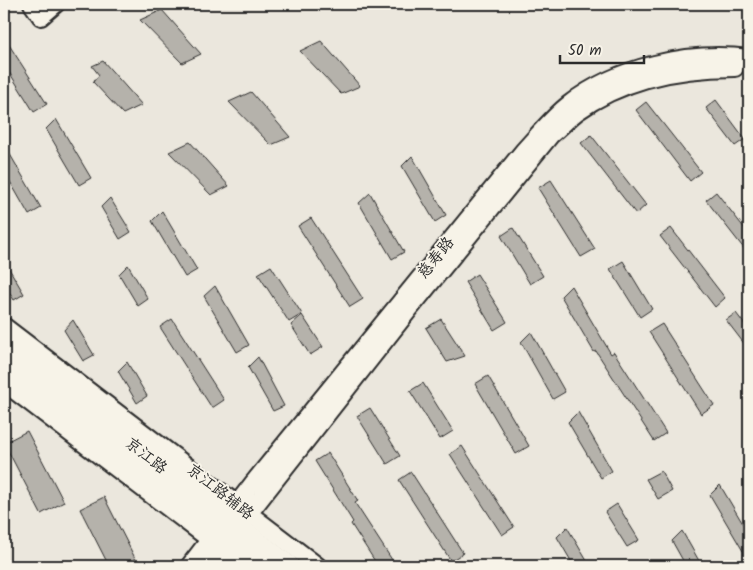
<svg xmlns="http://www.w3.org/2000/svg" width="753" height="570" viewBox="0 0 753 570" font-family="Kalam,'LXGW WenKai TC',sans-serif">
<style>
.building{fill:#b5b2ab;stroke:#2b2b2b}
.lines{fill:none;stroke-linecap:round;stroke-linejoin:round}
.minor-casing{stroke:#2b2b2b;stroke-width:20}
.major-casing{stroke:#2b2b2b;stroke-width:24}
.minor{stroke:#f7f3e8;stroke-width:16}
.major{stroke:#f7f3e8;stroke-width:20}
.labels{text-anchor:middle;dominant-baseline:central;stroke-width:4;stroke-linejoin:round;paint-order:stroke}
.street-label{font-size:16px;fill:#2b2b2b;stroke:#f7f3e8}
</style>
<rect width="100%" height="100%" fill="#ebe7dd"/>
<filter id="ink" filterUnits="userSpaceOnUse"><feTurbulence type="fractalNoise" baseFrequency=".02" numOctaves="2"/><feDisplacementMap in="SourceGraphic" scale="10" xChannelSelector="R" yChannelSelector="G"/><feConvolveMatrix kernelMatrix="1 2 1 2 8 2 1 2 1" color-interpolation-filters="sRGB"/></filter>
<g filter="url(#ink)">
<path class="building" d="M162 10 201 54 182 63 140 20Z
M4 37 47 104 34 112 4 64Z
M321 41 360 86 341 94 300 51Z
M103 61 142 105 123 114 93 82 99 75 92 66Z
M251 92 290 137 271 145 229 102Z
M716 100 745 139 735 146 706 108Z
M646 102 701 172 690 181 636 110Z
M56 119 91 178 79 185 46 129Z
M591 135 646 205 636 214 581 143Z
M190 142 229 186 211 195 169 152Z
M4 144 41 208 29 215 4 171Z
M412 156 446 215 435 222 402 166Z
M551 180 595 249 581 257 538 188Z
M716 192 749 234V255L706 200Z
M370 193 404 252 392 259 359 203Z
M110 198 131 232 120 239 101 207Z
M162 211 197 270 185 277 152 221Z
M311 218 363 299 350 307 298 226Z
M513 228 543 276 530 284 501 236Z
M671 228 725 298 715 307 660 236Z
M4 260 24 294 14 300 4 284Z
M623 261 652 309 640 317 610 269Z
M128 265 148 299 138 306 119 274Z
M271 266 302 314 289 322 258 274Z
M477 274 507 322 494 330 465 282Z
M215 286 249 345 237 352 204 296Z
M571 286 611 354 614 352 666 433 654 441 596 351 594 352 561 296Z
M736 313 749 330V350L726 320Z
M302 315 323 347 310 355 291 325Z
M172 319 224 400 212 408 160 327Z
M441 319 465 356 447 362 426 328Z
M73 320 94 355 83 361 64 330Z
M662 324 714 405 701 414 649 332Z
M531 332 565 392 553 399 521 342Z
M258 357 284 406 273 411 248 367Z
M127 362 147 396 137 403 118 371Z
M488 376 529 446 516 454 475 384Z
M423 383 453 431 440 439 410 391Z
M370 408 400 456 387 464 357 416Z
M578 412 612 471 601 478 568 422Z
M27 431 64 502 41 514 4 443Z
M462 446 514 527 502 535 450 454Z
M328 453 358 501 355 503 396 566H378L351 524 353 522 315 461Z
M661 471 672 491 658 499 646 479Z
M411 472 463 553 451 561 399 480Z
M720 485 749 534V548L743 551 710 495Z
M104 497 139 566H109L80 509Z
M617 504 639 540 627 547 605 512Z
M567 527 590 566H574L557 537Z
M682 531 702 566H686L672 541Z"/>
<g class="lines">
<g class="minor-casing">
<path id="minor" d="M32 4 41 17 56 4
M4 326 318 566
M4 383 210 540 239 566
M189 566 252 484 523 151C538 135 552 117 569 104 616 67 689 50 749 58
M208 566 409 310 551 135C560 128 568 119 577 112 623 79 680 68 735 68"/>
</g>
<g class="major-casing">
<path id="major" d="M4 345 289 566
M4 368 265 566"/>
</g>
<use href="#minor" class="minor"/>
<use href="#major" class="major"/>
</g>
</g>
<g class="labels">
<g class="street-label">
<text transform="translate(436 258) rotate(-51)">慈寿路</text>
<text transform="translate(146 456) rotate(38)">京江路</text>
<text transform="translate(220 492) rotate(38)">京江路辅路</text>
</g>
</g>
<rect width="753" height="570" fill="none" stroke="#f7f3e8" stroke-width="20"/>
<rect x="10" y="10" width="733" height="550" fill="none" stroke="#2b2b2b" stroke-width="2" filter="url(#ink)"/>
<path d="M560 55v8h84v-8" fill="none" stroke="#2b2b2b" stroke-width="2.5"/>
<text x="568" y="55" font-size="15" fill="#2b2b2b" stroke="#f7f3e8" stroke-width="4" paint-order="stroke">50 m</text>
</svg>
